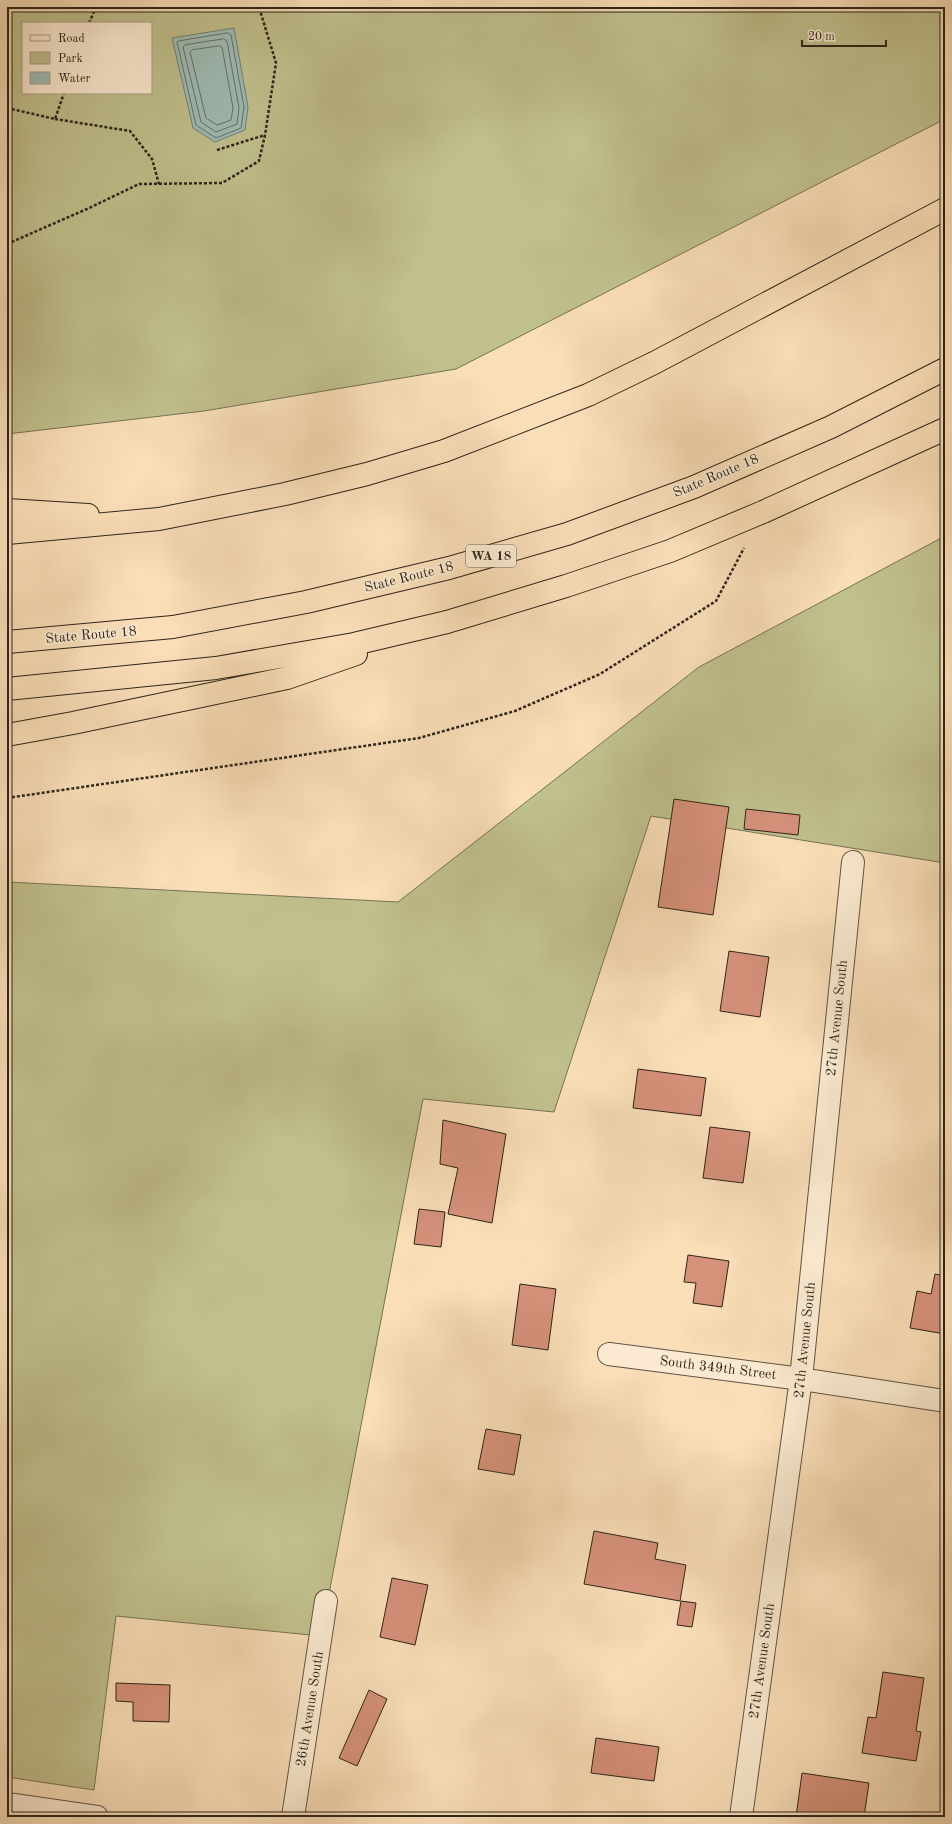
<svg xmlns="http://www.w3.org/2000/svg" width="952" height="1824" viewBox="0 0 952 1824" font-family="'Old Standard TT',serif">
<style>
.green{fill:#c0c08d;stroke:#767254;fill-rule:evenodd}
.water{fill:#9ebbb4;stroke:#717f76}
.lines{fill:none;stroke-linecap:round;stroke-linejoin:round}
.shore{stroke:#667067;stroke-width:1}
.building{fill:#d6917b;stroke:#2d251a}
.street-casing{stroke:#605342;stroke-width:24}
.highway-casing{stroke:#2d251a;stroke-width:24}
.path{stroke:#2d251a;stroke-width:2.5;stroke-dasharray:3 2;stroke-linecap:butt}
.street{stroke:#fbead1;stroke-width:22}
.highway{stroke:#f9deb8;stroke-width:22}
.labels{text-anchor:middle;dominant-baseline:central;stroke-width:3.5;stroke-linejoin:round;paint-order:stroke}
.shield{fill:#fbead1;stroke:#6b6051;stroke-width:1}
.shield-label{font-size:13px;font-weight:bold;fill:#2d251a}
.street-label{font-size:14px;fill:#2d251a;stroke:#fbead1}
</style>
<rect width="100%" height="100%" fill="#f9deb8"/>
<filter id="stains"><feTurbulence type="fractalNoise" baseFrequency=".005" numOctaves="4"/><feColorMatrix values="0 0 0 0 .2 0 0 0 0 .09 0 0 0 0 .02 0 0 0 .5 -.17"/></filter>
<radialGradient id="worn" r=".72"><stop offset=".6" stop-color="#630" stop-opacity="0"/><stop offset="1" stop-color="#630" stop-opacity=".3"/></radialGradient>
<path class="green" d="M7 7H945V119L456 369 204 411 7 434ZM23 23H151V93H23Z
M945 536V863L651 816 554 1112 423 1099 321 1636 116 1616 94 1790 7 1777V882L398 902 699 667Z"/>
<path class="water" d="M234 28 248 107 245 130 215 142 193 128 172 38Z"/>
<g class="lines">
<path class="shore" d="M228 33 231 35 244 107 241 128 216 138 196 125 177 42 179 41Z
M224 39 227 41 239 108 237 124 216 132 201 122 183 47 185 45Z
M220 46 222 47 233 108 231 120 217 125 206 118 190 52 192 50Z"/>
</g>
<path class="building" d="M674 799 729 807 713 915 658 907Z
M746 809 800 815 798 835 744 829Z
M729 951 769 957 760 1017 720 1011Z
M638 1069 706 1078 701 1116 633 1108Z
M443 1120 506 1134 492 1223 448 1214 458 1168 440 1164Z
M710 1127 750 1132 743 1183 703 1178Z
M419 1209 445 1212 441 1247 414 1244Z
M688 1255 729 1261 722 1307 693 1303 696 1283 684 1282Z
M935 1274 945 1276V1334L910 1328 917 1291 931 1294Z
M520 1284 556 1289 548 1350 512 1345Z
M486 1429 521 1435 514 1475 478 1469Z
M594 1531 658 1543 655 1559 686 1565 680 1601 584 1584Z
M392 1578 428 1585 415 1645 380 1637Z
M681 1601 696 1603 692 1627 677 1625Z
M883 1672 924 1678 916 1731 921 1732 916 1761 862 1753 868 1717 876 1718Z
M116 1683 170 1685 169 1722 133 1721V1702L116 1701Z
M369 1690 387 1699 357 1766 339 1758Z
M596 1738 659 1747 654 1781 591 1773Z
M802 1773 869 1783 864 1817H796Z"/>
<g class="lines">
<g class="street-casing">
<path id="street" d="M609 1354 801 1379 945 1401
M7 1804 97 1817
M293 1817 326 1601
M741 1817 801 1379 853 862"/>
</g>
<g class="highway-casing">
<path id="highway" d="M7 510 88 515
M7 533 159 519 285 494 367 474 444 451 588 395 654 363 945 209
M7 642 173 627 306 602 449 568 567 534 694 487 831 427 945 369
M7 689 216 668 354 644 447 622 566 586 670 551 763 512 945 429
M7 735 73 723 287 678 356 654"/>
</g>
<path class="path" d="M89 23 96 7
M7 108 55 119 64 93
M55 119 130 131 152 159 159 184
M217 150 265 135
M7 244 87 209 139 184 222 183 259 161 265 135 276 63 259 7
M7 798 419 738 515 711 600 674 716 601 744 548"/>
<use href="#street" class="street"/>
<use href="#highway" class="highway"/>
</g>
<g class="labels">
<rect class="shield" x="466" y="545" width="50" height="22" rx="3"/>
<g class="shield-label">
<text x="491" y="556">WA 18</text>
</g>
<g class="street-label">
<text transform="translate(716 476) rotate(-23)">State Route 18</text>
<text transform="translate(409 577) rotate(-14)">State Route 18</text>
<text transform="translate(91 635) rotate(-5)">State Route 18</text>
<text transform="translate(837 1018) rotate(-84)">27th Avenue South</text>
<text transform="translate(805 1340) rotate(-84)">27th Avenue South</text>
<text transform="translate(718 1368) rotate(7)">South 349th Street</text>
<text transform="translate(762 1661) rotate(-82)">27th Avenue South</text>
<text transform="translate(310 1709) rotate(-81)">26th Avenue South</text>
</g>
</g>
<rect width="952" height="1824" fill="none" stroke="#f9deb8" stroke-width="24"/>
<rect x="8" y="8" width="936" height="1808" fill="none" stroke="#2d251a" stroke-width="2"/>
<rect x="12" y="12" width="928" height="1800" fill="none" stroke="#2d251a"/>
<rect x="22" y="22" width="130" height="72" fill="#fbead1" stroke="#a99b88"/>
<rect x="30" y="35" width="20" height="6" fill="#fbead1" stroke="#a99b88"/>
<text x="58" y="42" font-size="12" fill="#2d251a">Road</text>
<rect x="30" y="52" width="20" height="12" fill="#c0c08d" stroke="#a99b88"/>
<text x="58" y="62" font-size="12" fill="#2d251a">Park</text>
<rect x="30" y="72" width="20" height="12" fill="#9ebbb4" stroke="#a99b88"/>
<text x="58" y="82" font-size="12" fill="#2d251a">Water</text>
<path d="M802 40v6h84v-6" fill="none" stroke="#2d251a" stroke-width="2"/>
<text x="808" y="40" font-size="12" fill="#2d251a" stroke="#fbead1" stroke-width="3" paint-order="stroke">20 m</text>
<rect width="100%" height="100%" filter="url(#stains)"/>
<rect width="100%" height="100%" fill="url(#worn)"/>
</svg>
